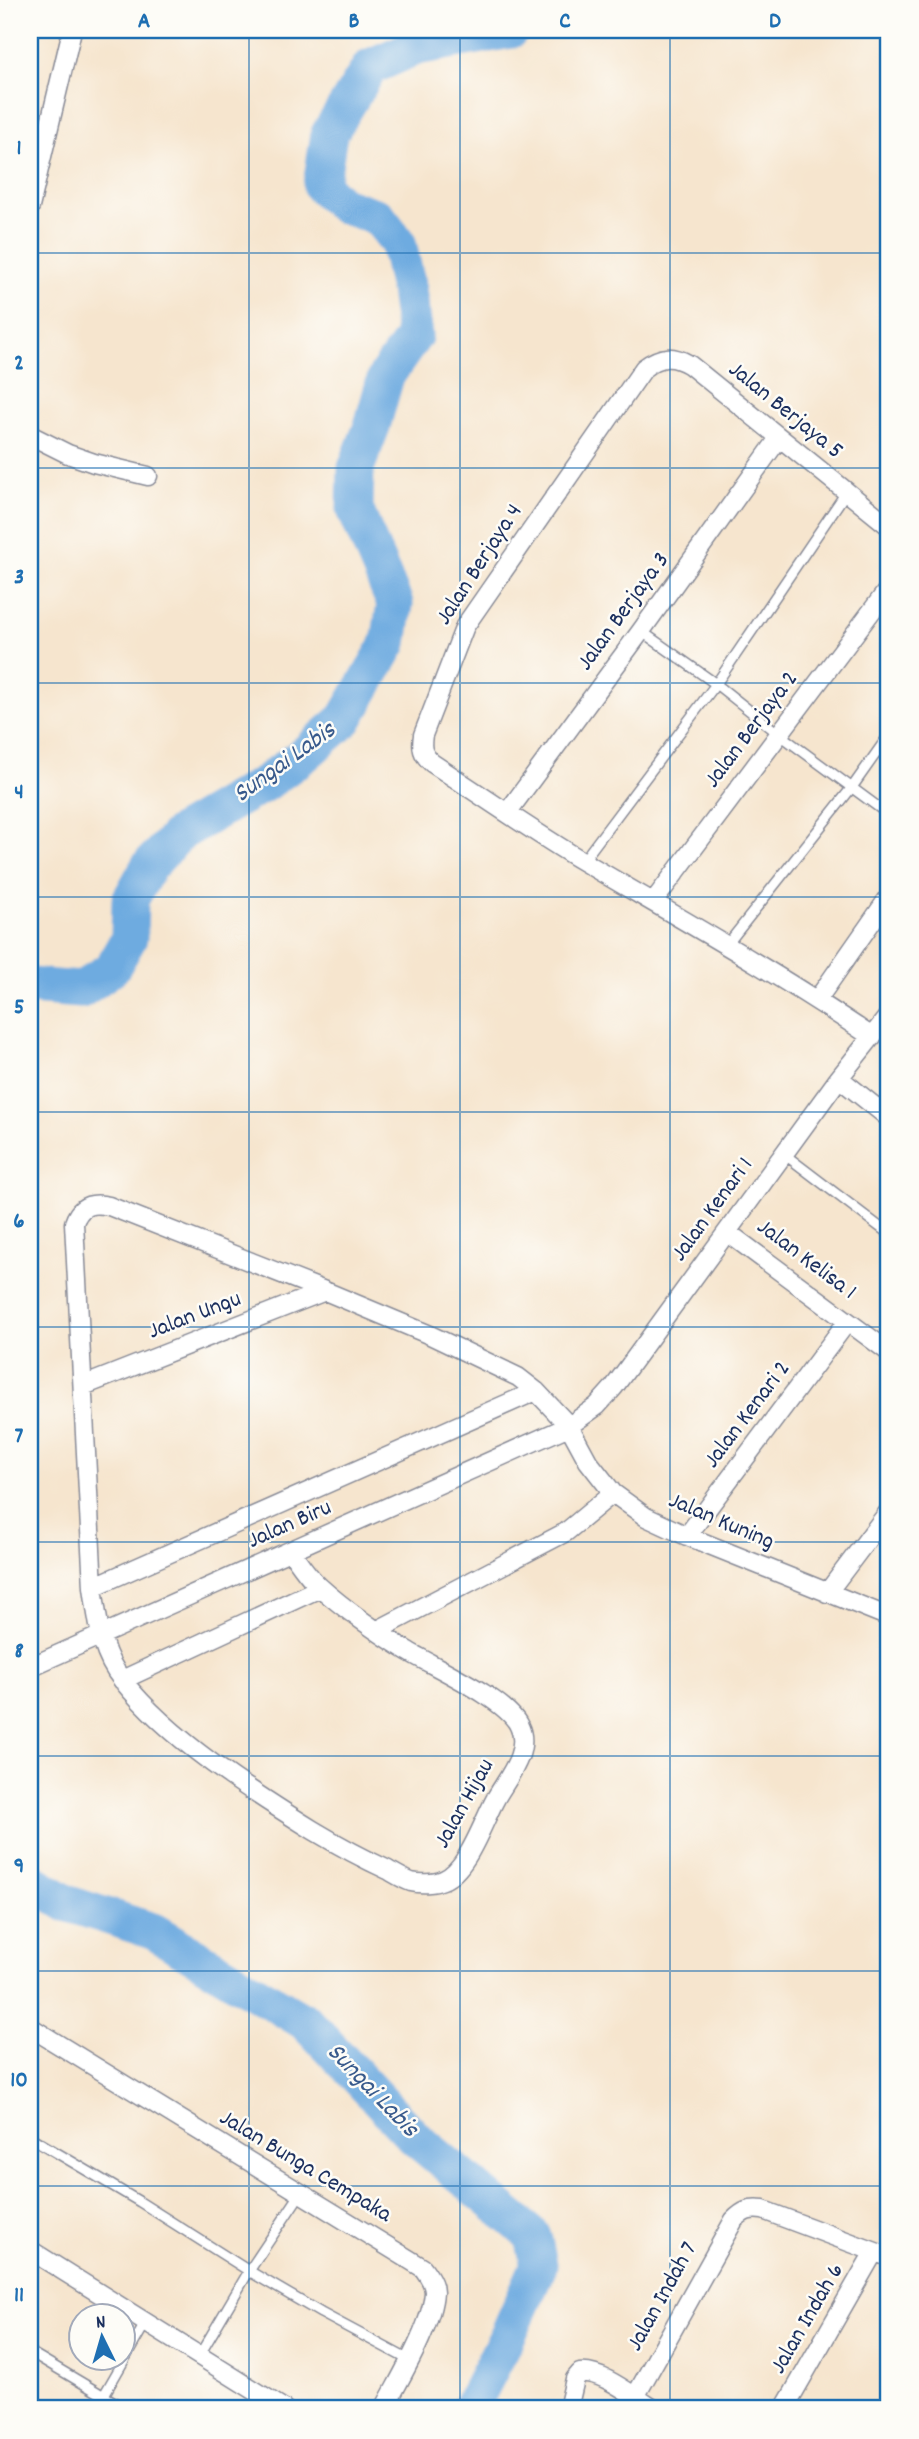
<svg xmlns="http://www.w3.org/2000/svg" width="919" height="2439" viewBox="0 0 919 2439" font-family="Dekko,sans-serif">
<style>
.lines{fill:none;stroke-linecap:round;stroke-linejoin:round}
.river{stroke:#6eabe0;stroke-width:37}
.service-casing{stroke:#888a96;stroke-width:12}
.minor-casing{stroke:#888a96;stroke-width:21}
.service{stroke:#fff;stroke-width:9}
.minor{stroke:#fff;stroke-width:18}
.grid{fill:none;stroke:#1f6fb2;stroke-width:2;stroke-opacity:0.55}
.labels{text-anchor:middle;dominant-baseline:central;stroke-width:5;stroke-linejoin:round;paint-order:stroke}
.street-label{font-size:24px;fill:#1b2f5e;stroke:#fdfcf7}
.water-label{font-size:26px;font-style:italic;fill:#385a8c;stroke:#fdfcf7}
.neatline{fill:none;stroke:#1f6fb2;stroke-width:2.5}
.grid-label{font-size:23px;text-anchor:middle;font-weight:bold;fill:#1f6fb2}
</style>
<rect width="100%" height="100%" fill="#fdfcf7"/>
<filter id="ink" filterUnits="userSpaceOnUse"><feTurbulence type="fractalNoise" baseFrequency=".0143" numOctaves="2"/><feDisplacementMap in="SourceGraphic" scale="14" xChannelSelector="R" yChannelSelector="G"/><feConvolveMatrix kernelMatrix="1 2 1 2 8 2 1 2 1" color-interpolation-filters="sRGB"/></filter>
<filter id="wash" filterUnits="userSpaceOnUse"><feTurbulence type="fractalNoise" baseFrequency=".00686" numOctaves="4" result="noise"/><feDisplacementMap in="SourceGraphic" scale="28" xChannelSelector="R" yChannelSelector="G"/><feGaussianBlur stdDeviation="1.57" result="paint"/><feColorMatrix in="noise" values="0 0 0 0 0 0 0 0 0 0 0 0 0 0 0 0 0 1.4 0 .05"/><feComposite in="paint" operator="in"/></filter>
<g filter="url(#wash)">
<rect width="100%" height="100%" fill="#f6e5ce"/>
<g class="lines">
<path class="river" d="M30 986 81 990 112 968 129 938 130 900 149 866 180 833 267 782 305 754 345 719 389 643 395 604 355 509 356 468 372 426 386 376 414 336 408 289 398 243 378 217 342 205 321 186 329 134 370 67 416 47 511 30
M30 1880 66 1903 153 1931 307 2023 414 2137 533 2236 539 2265 508 2335 470 2409"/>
</g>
</g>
<g filter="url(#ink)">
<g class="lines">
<g class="service-casing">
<path id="service" d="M641 631 716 684 779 734 889 815
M583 861 716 684 847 491
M726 946 853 786 889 735
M784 1154 889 1234
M30 2137 140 2202 249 2271 321 2313 409 2360
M30 2352 126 2409
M199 2356 249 2271 301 2193
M96 2409 146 2322"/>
</g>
<g class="minor-casing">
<path id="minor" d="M30 207 72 30
M30 435 68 454 94 463 148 476
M507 813 641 631 779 438
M654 901 889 588
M817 1000 889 897
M872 1037C779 974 681 919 584 862 532 831 482 796 432 763 422 754 421 748 423 735L465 626 644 368C661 355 673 355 690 365L889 526
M839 1078 889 1118
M727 1232 889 1352
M83 1386 325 1291
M687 1536 847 1322
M291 1551C300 1564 309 1578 321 1588 343 1608 380 1634 406 1650 434 1667 507 1699 519 1726 531 1750 508 1777 496 1798 483 1821 468 1870 443 1880 434 1884 420 1884 411 1882 403 1879 395 1874 388 1870 362 1858 338 1845 313 1830 249 1790 170 1740 123 1681 100 1653 98 1621 93 1587L74 1223C80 1205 92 1202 109 1206L325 1291 430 1335 518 1377 536 1391 569 1426 588 1461 613 1493 646 1517 687 1536 889 1617
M93 1587 536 1391
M827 1593 889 1511
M378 1630 566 1532 613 1493
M30 1667 569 1426 597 1406 614 1387 839 1078 889 1015
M122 1680 320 1588
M30 2027 423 2268C428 2275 434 2283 434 2292 432 2326 400 2378 384 2409
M30 2250 284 2409
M635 2397 734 2220C743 2211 749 2208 763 2210L889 2257
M568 2409 575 2379 580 2373C602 2370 635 2398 654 2409
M784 2409 874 2252"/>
</g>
<use href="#service" class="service"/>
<use href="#minor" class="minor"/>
</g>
</g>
<path class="grid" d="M249 30V2409M460 30V2409M670 30V2409M30 253H889M30 468H889M30 683H889M30 897H889M30 1112H889M30 1327H889M30 1542H889M30 1756H889M30 1971H889M30 2186H889"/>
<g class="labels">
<g class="street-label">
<text transform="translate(785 411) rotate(39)">Jalan Berjaya 5</text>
<text transform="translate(480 565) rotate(-57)">Jalan Berjaya 4</text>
<text transform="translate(624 612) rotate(-54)">Jalan Berjaya 3</text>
<text transform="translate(752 730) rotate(-53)">Jalan Berjaya 2</text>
<text transform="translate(713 1210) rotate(-54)">Jalan Kenari 1</text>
<text transform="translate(806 1260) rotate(37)">Jalan Kelisa 1</text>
<text transform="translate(195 1316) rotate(-21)">Jalan Ungu</text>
<text transform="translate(748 1415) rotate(-53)">Jalan Kenari 2</text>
<text transform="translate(721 1522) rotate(23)">Jalan Kuning</text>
<text transform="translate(290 1525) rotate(-24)">Jalan Biru</text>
<text transform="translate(465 1804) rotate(-61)">Jalan Hijau</text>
<text transform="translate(305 2167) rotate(31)">Jalan Bunga Cempaka</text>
<text transform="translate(663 2297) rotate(-61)">Jalan Indah 7</text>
<text transform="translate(808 2319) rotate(-60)">Jalan Indah 6</text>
</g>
<g class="water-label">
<text transform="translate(285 763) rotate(-36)">Sungai Labis</text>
<text transform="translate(372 2091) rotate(46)">Sungai Labis</text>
</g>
</g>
<rect width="919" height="2439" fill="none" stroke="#fdfcf7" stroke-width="77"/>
<g transform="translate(102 2337) rotate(355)"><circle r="33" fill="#fdfcf7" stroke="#a3aaba" stroke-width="2"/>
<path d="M0-5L12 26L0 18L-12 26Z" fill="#1f6fb2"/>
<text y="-10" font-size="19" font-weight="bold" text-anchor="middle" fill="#1b2f5e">N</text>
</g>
<rect x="38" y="38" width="842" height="2362" class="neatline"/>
<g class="grid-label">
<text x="144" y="27">A</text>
<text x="354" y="27">B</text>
<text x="565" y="27">C</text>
<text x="775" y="27">D</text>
<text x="19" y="154">1</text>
<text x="19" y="369">2</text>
<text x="19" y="583">3</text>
<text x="19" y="798">4</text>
<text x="19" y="1013">5</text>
<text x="19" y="1227">6</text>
<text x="19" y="1442">7</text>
<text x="19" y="1657">8</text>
<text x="19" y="1872">9</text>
<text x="19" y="2086">10</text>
<text x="19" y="2301">11</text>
</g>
</svg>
